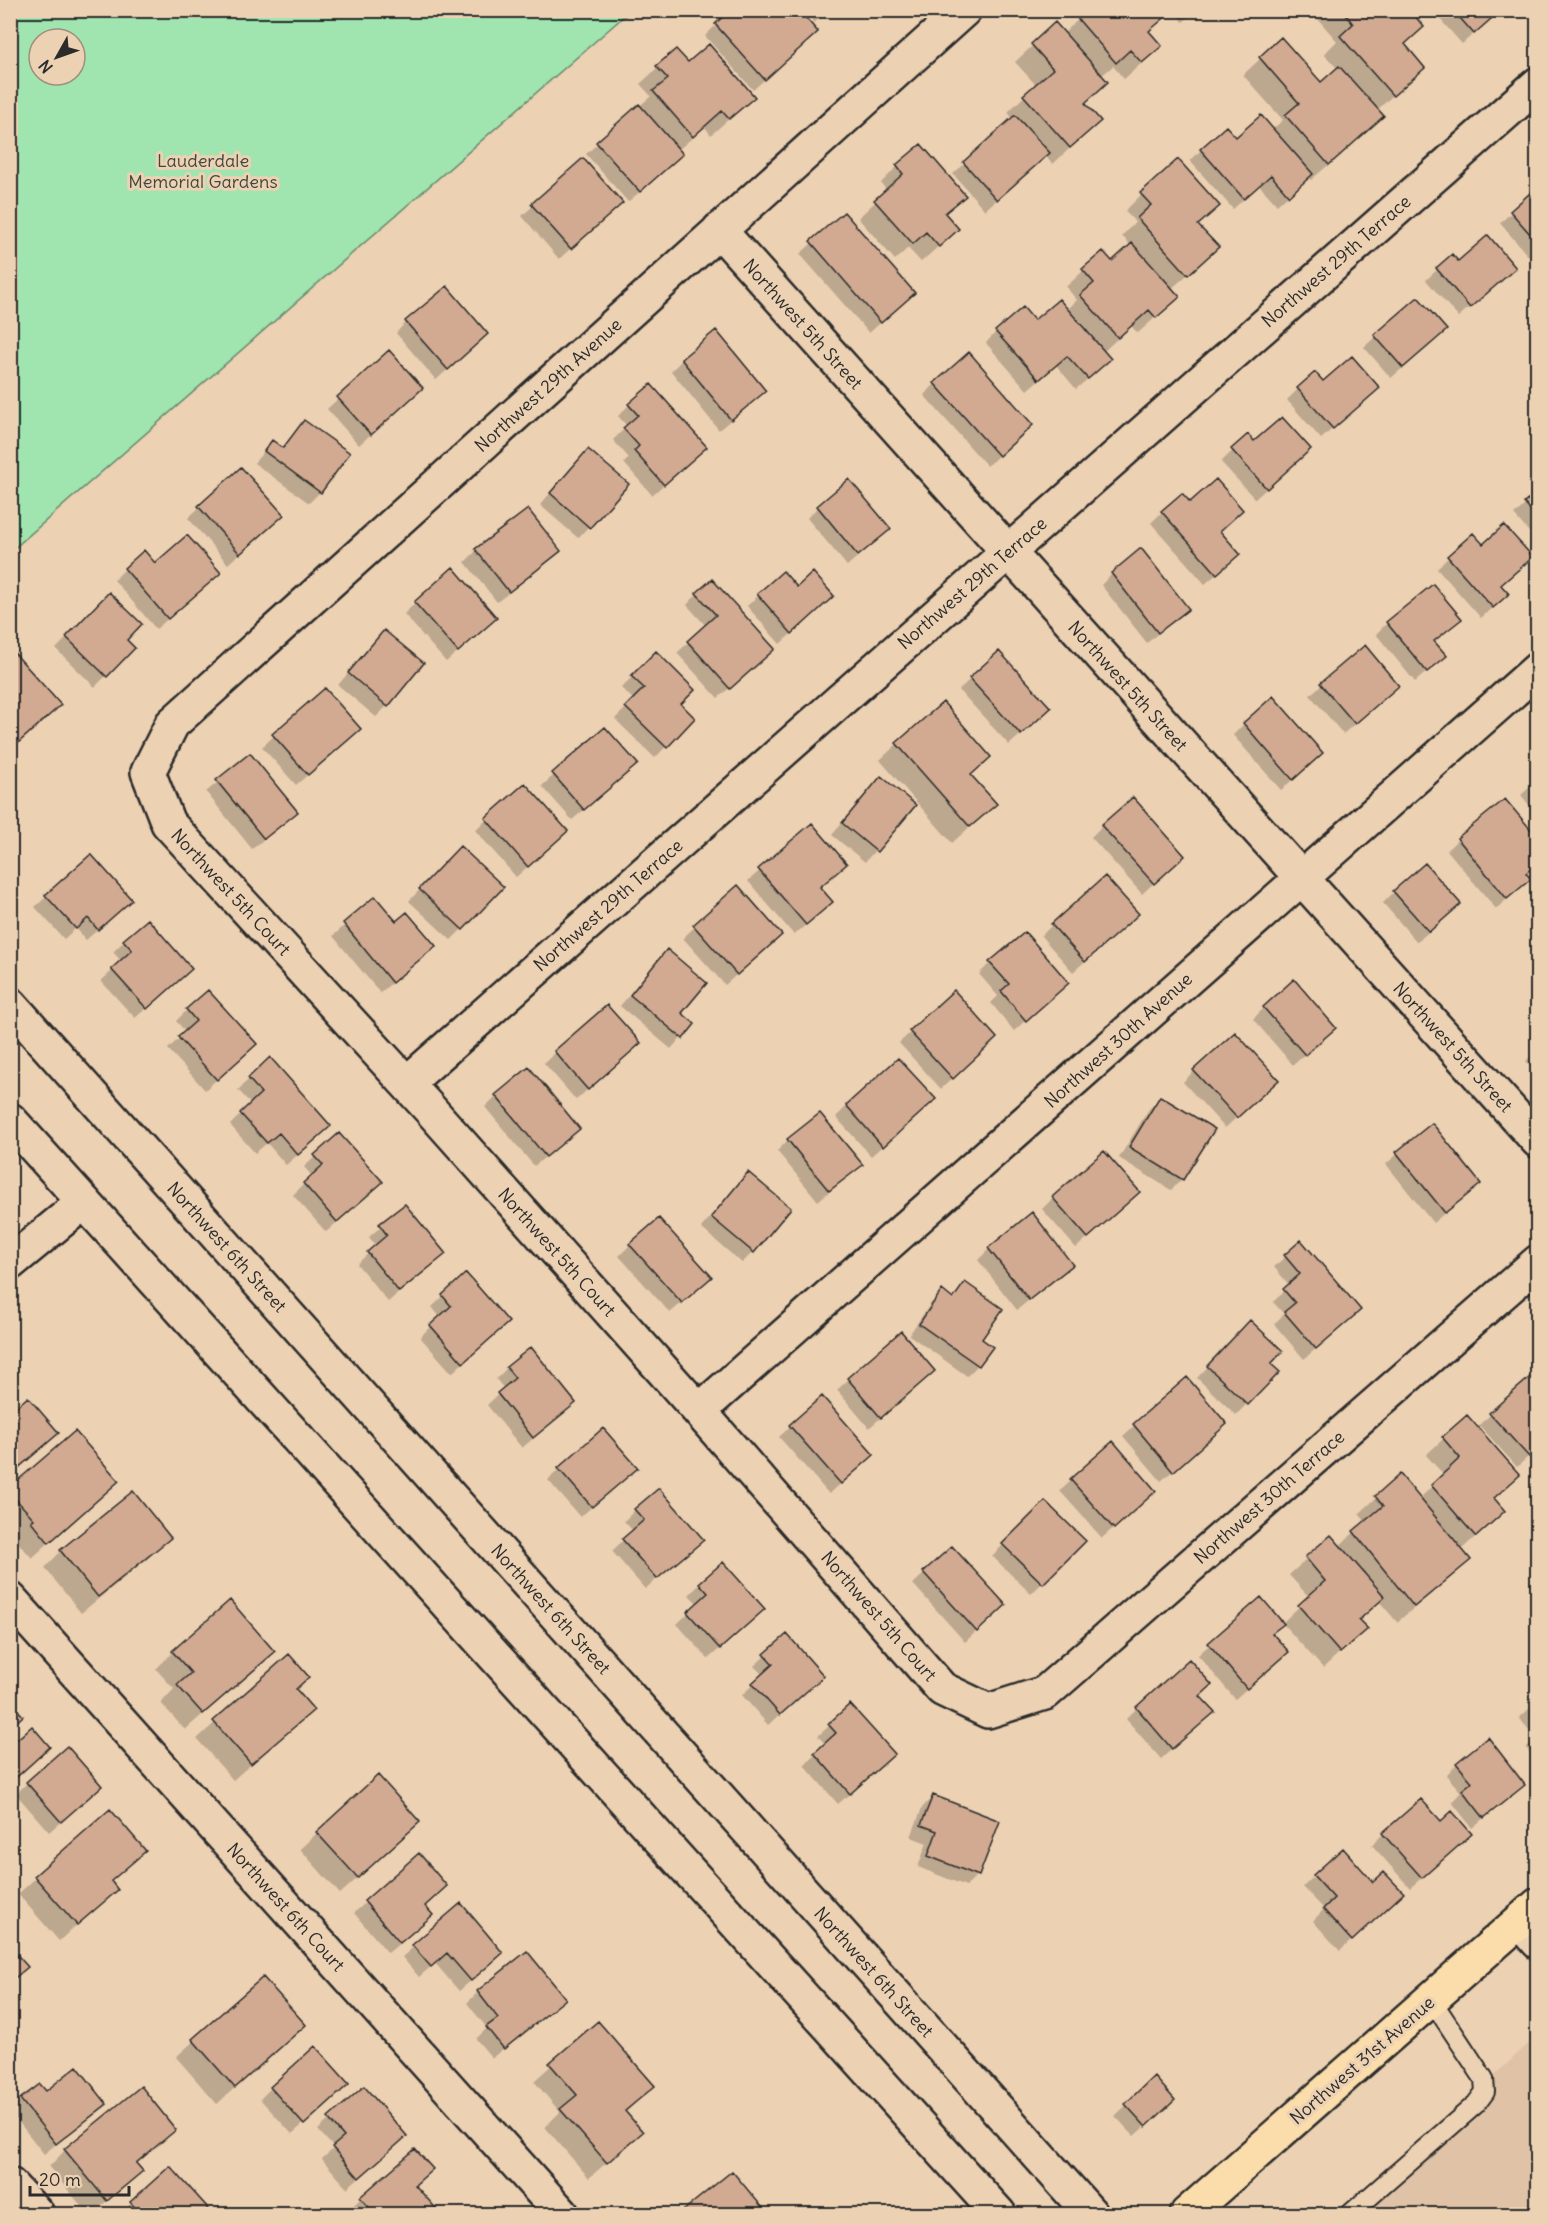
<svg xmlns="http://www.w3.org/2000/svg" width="1548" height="2225" viewBox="0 0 1548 2225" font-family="Delius,sans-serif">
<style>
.built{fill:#e0c2a6}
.green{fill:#a0e4af;stroke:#66886d;stroke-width:1.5;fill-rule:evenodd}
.shadow{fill:#0003}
.building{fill:#d1aa91;stroke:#2b2b2b;stroke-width:1.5}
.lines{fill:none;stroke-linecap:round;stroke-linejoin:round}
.service-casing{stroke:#2b2b2b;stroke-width:22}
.minor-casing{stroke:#2b2b2b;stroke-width:38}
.tertiary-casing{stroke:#2b2b2b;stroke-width:38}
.primary-casing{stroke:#2b2b2b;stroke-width:38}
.service{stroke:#ecd1b3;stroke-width:18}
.minor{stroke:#ecd1b3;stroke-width:33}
.tertiary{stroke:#ecd1b3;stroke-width:33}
.primary{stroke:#faddab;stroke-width:33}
.labels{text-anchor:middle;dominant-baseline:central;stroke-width:6;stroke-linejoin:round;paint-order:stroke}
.park-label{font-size:18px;fill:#3d473f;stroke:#ecd1b3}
.street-label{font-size:18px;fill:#2b2b2b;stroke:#ecd1b3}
</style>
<rect width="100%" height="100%" fill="#ecd1b3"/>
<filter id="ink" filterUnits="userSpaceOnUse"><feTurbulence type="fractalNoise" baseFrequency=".0167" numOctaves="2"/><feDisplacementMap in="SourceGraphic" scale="12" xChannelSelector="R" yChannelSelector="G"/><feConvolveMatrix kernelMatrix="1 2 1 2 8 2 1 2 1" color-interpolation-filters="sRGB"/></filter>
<g filter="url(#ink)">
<path class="built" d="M1536 2037 1537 2214H1343Z"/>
<path class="green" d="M11 10H630V11L11 551ZM39 39H75V75H39Z"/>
<path class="shadow" d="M805 10H830L814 23Z
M1088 10 1167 14 1148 33 1143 62 1124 79 1113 66 1101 76 1106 82 1084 104 1099 121 1053 164 1045 156 985 210 953 174 1013 119 1008 112 1036 85 1015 62 1055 25 1063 34Z
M1173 10H1196L1183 22Z
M1325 10H1408L1404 45 1423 68 1377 110 1365 133 1311 180 1308 177 1277 205 1259 185 1233 209 1190 161 1201 150 1272 130 1283 120 1243 75 1281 39 1321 84 1338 69 1324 54 1337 41 1317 18Z
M1432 10H1500L1462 44Z
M750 19 805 43 753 90 705 36 716 25Z
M676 51 688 65 753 97 711 135 705 127 678 150 670 165 628 202 586 154 651 96 640 84Z
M897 167 964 196 944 215 940 245 921 262 908 248 895 260 858 218 887 191 881 183Z
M1538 188V249L1529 257 1500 223Z
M1142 194 1197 226 1200 264 1171 289 1178 297 1138 333 1131 326 1103 352 1098 370 1076 389 1056 365 1027 390 986 343 996 332 1067 310 1077 300 1066 287 1083 271 1103 253 1112 263 1131 246 1122 236 1135 222 1125 211Z
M621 203 559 259 522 216 533 206Z
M844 214 902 304 869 333 800 254Z
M1452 256 1458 263 1503 279 1458 317 1426 280Z
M1418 299 1434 341 1391 378 1364 347Z
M406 322 475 345 436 380 396 333Z
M389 352 410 399 359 445 327 409Z
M682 360 764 391 719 430 671 371Z
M1323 383 1367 398 1321 439 1287 400 1298 389Z
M935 384 1020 436 987 466 924 395Z
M629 405 694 458 652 495 624 463 629 458 613 440 627 426 618 416Z
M304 422 320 492 309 503 254 463 272 442 282 448Z
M1248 436 1254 443 1298 460 1255 499 1221 462Z
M577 462 627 484 578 538 540 505Z
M241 469 271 526 228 564 188 518Z
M1538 493V542L1514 515Z
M818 507 889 529 847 566 807 518Z
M527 511 548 562 497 602 465 562 476 551Z
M1162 512 1218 531 1227 565 1205 584 1151 523Z
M1473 535 1500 586 1496 605 1481 618 1437 568Z
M155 566 208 584 156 629 114 580 125 569Z
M783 573 797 589 821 607 780 644 747 606Z
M1112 574 1187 608 1147 643 1101 585Z
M697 594 762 660 718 698 677 653 706 626 687 605Z
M109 595 125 640 133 648 95 687 56 649Z
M415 603 484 628 446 662 404 614Z
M1460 619 1433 643 1445 656 1415 682 1376 634 1387 623Z
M384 632 387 706 376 717 338 685Z
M1364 647 1386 697 1343 734 1310 695Z
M656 653 679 705 693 718 655 758 615 719 634 700 621 688Z
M970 679 1038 719 1009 745 959 690Z
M324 690 348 740 296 785 262 747Z
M1244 724 1310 764 1281 790 1233 735Z
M605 729 625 775 572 820 542 786Z
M897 744 970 776 995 804 952 843 880 760Z
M250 755 285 822 252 849 206 792Z
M881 778 914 805 865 862 832 835Z
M1538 780V816L1521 795Z
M525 785 555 842 516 877 475 830Z
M812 825 820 913 794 935 748 881Z
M1102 826 1172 866 1142 894 1091 837Z
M1458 839 1525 874 1529 879 1496 909 1447 850Z
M91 857 119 911 86 940 76 928 64 939 35 907Z
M449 859 462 929 451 940 409 901Z
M737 887 769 946 725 985 683 938Z
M1394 892 1448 915 1417 942 1383 903Z
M375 898 396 923 434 946 380 993 333 936Z
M1052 925H1126L1073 972 1041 936Z
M124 941 179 980 135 1018 101 981 122 962 113 952Z
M657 962 680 1014 693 1024 671 1049 620 1006Z
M990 963 1067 983 1014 1031 991 1003 998 996 979 974Z
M954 992 984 1049 941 1089 899 1043Z
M607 1007 627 1054 576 1100 544 1063Z
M1264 1008 1323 1039 1293 1065 1253 1019Z
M187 1010 244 1055 205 1090 168 1049 186 1032 176 1021Z
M1537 1050H1538V1074L1526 1061Z
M1194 1071 1266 1091 1225 1128 1183 1082Z
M249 1079 318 1137 286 1165 267 1143 255 1153 230 1125 251 1104 238 1090Z
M496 1096 567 1140 534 1166 485 1107Z
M1160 1098 1182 1179 1171 1190 1119 1158 1149 1109Z
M847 1106 923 1110 871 1156 836 1117Z
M1432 1125 1479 1184 1433 1223 1386 1164Z
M339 1135 370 1193 326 1232 293 1195 312 1176 304 1167Z
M788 1140 861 1165 818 1201 777 1151Z
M748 1174 753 1252 742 1263 701 1228Z
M1053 1198 1127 1203 1076 1248 1042 1209Z
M404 1206 433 1264 388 1302 357 1264 376 1246 369 1237Z
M1301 1243 1348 1321 1304 1359 1274 1324 1284 1314 1273 1302 1290 1286 1274 1267Z
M630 1245 699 1288 670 1313 619 1256Z
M989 1249 1071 1265 1017 1310 978 1260Z
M466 1275 507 1322 452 1373 420 1337 440 1317 432 1307Z
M965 1284 980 1340 978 1365 967 1376 909 1335 931 1303 942 1292 951 1299Z
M900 1333 922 1382 869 1428 837 1390Z
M1240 1333 1278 1372 1236 1415 1197 1378Z
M10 1361 17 1368 10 1374Z
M507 1368 574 1403 522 1448 487 1405 504 1389 496 1379Z
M1538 1372V1463L1530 1455 1517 1467 1479 1425Z
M1186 1379 1214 1435 1161 1481 1123 1436Z
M822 1398 861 1466 829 1494 779 1437Z
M1467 1417 1518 1475 1493 1499 1503 1511 1461 1550 1469 1560 1452 1577 1397 1622 1379 1601 1358 1621 1365 1629 1323 1668 1282 1623 1309 1597 1289 1575 1331 1537 1339 1546 1366 1522 1359 1514 1400 1476 1419 1499 1444 1475 1426 1455Z
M1112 1443 1143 1502 1102 1538 1060 1491Z
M559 1469 625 1479 580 1517 548 1480Z
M117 1481 32 1558 15 1539 18 1536 10 1528V1489Z
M1045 1503 1084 1541 1031 1594 992 1556Z
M635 1510 690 1551 645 1589 612 1551 633 1531 624 1521Z
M169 1538 152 1555 81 1613 45 1568 61 1551Z
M952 1548 993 1616 965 1642 913 1584Z
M700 1584 752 1620 708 1659 677 1624 698 1604 689 1595Z
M1261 1599 1271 1634 1276 1663 1235 1699 1198 1655Z
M787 1636 811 1687 768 1725 742 1695 763 1675 754 1666Z
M173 1652H273L185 1730 161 1703 174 1689 156 1669Z
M288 1656 294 1690 312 1710 233 1780 197 1739Z
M1199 1697 1201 1723 1161 1759 1126 1719 1137 1708Z
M1538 1701V1762L1526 1748 1536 1738 1519 1718Z
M850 1707 882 1765 838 1804 804 1765 826 1745 818 1736Z
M1457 1764 1523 1785 1472 1828 1452 1802 1461 1792 1446 1775Z
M27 1783 89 1797 49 1832 16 1794Z
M933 1796 977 1875 966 1886 918 1867 927 1843 911 1837 922 1808Z
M110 1811 127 1867 110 1883 116 1889 59 1941 18 1894Z
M317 1833 401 1839 340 1894 300 1849Z
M1383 1834 1459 1845 1410 1888 1372 1845Z
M419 1855 420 1926 388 1953 354 1913Z
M1314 1876 1390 1904 1340 1951 1313 1921 1324 1909 1303 1887Z
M461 1905 490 1964 459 1991 435 1963 419 1977 402 1957Z
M263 1979 304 2025 217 2104 176 2057Z
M478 1992 564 1998 492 2058 476 2039 487 2028 467 2003Z
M598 2023 653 2086 625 2113 641 2132 589 2178 545 2127 560 2112 534 2081Z
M1154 2079 1162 2111 1134 2136 1115 2116Z
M271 2088 336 2095 292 2134 260 2099Z
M364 2088 394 2147 347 2188 322 2159 334 2148 318 2130Z
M45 2093 105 2104 44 2154 10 2111 21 2100Z
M174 2130 136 2165 141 2171 92 2214H88L49 2167 65 2150Z
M170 2168 206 2208 199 2214H120Z
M431 2169 414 2186 439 2214H345L361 2198Z
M732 2173 761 2208 754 2214H682Z"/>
<path class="building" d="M730 10H744L750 17 758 10H799L818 32 765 80 715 24Z
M1085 10H1166L1169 14 1149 31 1162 46 1142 63 1130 50 1116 63 1077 18Z
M1342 10H1410L1424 27 1405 44 1425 68 1393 96 1340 36 1353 24Z
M1453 10H1501L1474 34Z
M1055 22 1108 82 1085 103 1101 121 1070 148 1023 95 1053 69 1031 44Z
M1281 37 1321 82 1339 66 1384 116 1329 165 1285 115 1299 103 1259 57Z
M709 44 755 97 729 119 722 111 693 137 653 91 668 79 656 66 676 49 688 62Z
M639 104 683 154 640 192 596 142Z
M1015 115 1050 153 997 200 963 162Z
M1261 115 1313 174 1289 196 1271 175 1244 199 1200 149 1226 126 1236 137Z
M921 144 966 196 945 213 959 229 939 247 926 232 913 244 874 200 903 174 896 165Z
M583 158 623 203 571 249 531 204Z
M1178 159 1220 206 1198 225 1219 247 1188 275 1137 218 1151 205 1140 193Z
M1538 186V243L1510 211Z
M844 212 915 293 881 323 810 241Z
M1488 235 1516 268 1470 308 1436 268 1452 254 1458 261Z
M1132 243 1180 297 1156 318 1149 310 1118 338 1080 295 1094 283 1082 269 1103 251 1112 261Z
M447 286 488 334 448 370 405 321Z
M1418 297 1447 330 1403 368 1374 335Z
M1059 299 1111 359 1088 379 1067 356 1039 380 995 331 1023 307 1034 320Z
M716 330 766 391 731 420 681 359Z
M389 350 423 388 371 435 337 397Z
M969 352 1033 425 999 456 934 383Z
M1352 356 1380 388 1333 429 1297 388 1315 372 1323 381Z
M651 384 707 447 664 485 634 451 639 446 623 428 638 415 628 404Z
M1282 417 1311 449 1267 489 1231 449 1248 434 1254 441Z
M304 420 350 453 321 493 264 451 272 440 283 448Z
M588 449 629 484 590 528 550 493Z
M241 467 284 515 240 554 198 506Z
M849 479 891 529 858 556 817 506Z
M1216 479 1243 510 1220 531 1240 554 1217 574 1161 511 1182 493 1190 502Z
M1538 491V519L1524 503Z
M528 509 561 551 509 592 475 549Z
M1504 525 1533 557 1501 585 1509 594 1493 608 1447 556 1473 533 1483 544Z
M187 535 221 573 168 619 124 568 144 550 155 563Z
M1141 548 1189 609 1158 633 1111 573Z
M453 567 497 618 458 652 414 602Z
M783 571 797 587 813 572 834 596 792 634 757 594Z
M712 579 775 649 730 689 687 641 716 615 696 593Z
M1433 584 1462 619 1434 641 1447 656 1427 672 1386 622Z
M109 592 142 624 127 640 135 648 107 677 66 637Z
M384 630 424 663 388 707 348 673Z
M1365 645 1399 686 1355 724 1320 683Z
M10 648 61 705 10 750Z
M656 651 695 690 681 704 695 718 667 748 625 707 644 688 631 676Z
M999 651 1051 708 1021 735 969 678Z
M325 688 361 729 308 775 272 734Z
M1273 696 1323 753 1293 780 1243 723Z
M943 702 991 757 971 775 997 804 970 827 896 743Z
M605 727 638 764 584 810 552 773Z
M250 753 298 812 264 839 216 780Z
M881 776 916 805 877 852 842 823Z
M525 783 568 831 528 867 485 818Z
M1133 797 1185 856 1154 884 1101 825Z
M1505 799 1538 838V863L1526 873 1531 879 1507 899 1457 838Z
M812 823 847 864 820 887 833 902 806 925 758 869Z
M460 846 504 887 463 930 419 889Z
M91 854 132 900 98 930 88 918 76 929 45 895Z
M1425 863 1461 904 1429 932 1393 891Z
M1105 876 1139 914 1085 962 1051 924Z
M738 885 782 935 737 975 693 925Z
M375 896 396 921 407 912 436 946 392 983 343 923Z
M148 919 192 969 147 1009 111 969 132 950 123 940Z
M1025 932 1069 983 1026 1021 1001 991 1009 984 989 962Z
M667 949 707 983 682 1013 695 1024 683 1039 630 995Z
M1294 979 1336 1028 1305 1055 1263 1007Z
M208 990 257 1044 217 1080 178 1037 196 1021 186 1009Z
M954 990 997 1038 953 1079 909 1031Z
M607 1005 641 1043 588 1090 554 1051Z
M1235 1032 1279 1080 1237 1118 1193 1070Z
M270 1057 331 1126 298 1155 279 1133 267 1143 240 1113 261 1093 248 1078Z
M898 1058 936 1099 883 1147 846 1105Z
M529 1067 580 1129 546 1157 495 1095Z
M1160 1096 1215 1129 1183 1180 1129 1147Z
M820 1113 863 1165 829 1191 787 1139Z
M1432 1123 1481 1184 1445 1213 1396 1152Z
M339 1133 383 1182 337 1222 303 1183 323 1165 314 1155Z
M1104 1151 1140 1192 1088 1238 1052 1197Z
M748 1172 791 1208 754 1253 711 1217Z
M405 1204 446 1254 399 1292 367 1252 387 1235 379 1224Z
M1032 1212 1073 1265 1029 1300 988 1248Z
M659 1218 712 1277 682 1303 629 1244Z
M1301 1240 1361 1310 1316 1349 1284 1312 1295 1303 1283 1289 1300 1274 1284 1255Z
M466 1273 509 1322 463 1363 430 1325 451 1306 442 1295Z
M965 1282 1003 1309 982 1339 993 1347 979 1366 919 1324 942 1290 953 1299Z
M1250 1320 1283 1351 1271 1364 1280 1372 1248 1405 1207 1366Z
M901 1331 935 1371 881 1418 847 1378Z
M531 1347 576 1403 533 1438 497 1393 515 1378 506 1367Z
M1538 1370V1449L1529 1457 1489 1413Z
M1187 1377 1227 1424 1173 1472 1133 1424Z
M822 1396 874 1455 841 1484 789 1425Z
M28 1397 59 1433 10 1475V1412Z
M1467 1415 1520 1475 1494 1498 1505 1511 1476 1537 1431 1485 1460 1458 1442 1437Z
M603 1428 638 1468 592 1507 558 1468Z
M75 1431 119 1481 49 1543 31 1521 34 1519 10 1493V1487Z
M1113 1441 1156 1491 1114 1529 1070 1479Z
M1400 1474 1471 1560 1414 1607 1353 1531 1383 1506 1375 1496Z
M659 1488 704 1540 657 1579 622 1539 644 1520 634 1509Z
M133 1491 171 1538 98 1597 60 1550Z
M1045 1501 1086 1541 1043 1584 1002 1544Z
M1331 1535 1385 1597 1359 1620 1368 1629 1340 1653 1298 1605 1325 1581 1305 1557Z
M952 1546 1006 1605 977 1632 923 1572Z
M723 1562 765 1609 720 1649 687 1612 708 1593 699 1583Z
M1261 1597 1284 1624 1272 1633 1289 1652 1247 1689 1208 1643Z
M230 1600 275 1652 203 1714 177 1685 191 1673 172 1651Z
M787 1634 824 1676 780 1715 752 1683 773 1664 764 1654Z
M289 1654 309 1677 296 1689 314 1710 251 1764 213 1721Z
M1189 1659 1212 1685 1200 1696 1215 1712 1172 1749 1136 1707Z
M10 1701 23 1716 10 1728Z
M850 1704 895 1754 850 1794 814 1753 836 1733 828 1724Z
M32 1726 50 1747 10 1783V1743L12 1744Z
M1488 1737 1525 1785 1484 1818 1462 1790 1472 1782 1456 1763Z
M67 1746 102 1786 61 1822 26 1782Z
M378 1775 420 1822 358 1878 316 1832Z
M933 1795 1000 1821 979 1876 928 1856 937 1831 921 1825Z
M1421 1799 1441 1821 1452 1811 1472 1834 1422 1878 1382 1833Z
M110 1809 146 1851 111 1881 118 1890 77 1925 34 1876Z
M1343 1848 1373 1882 1384 1872 1404 1893 1352 1941 1323 1909 1334 1898 1313 1875Z
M419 1853 447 1886 425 1906 433 1915 400 1943 364 1901Z
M461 1903 503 1953 471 1981 447 1953 431 1967 412 1945Z
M10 1947 28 1967 10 1982Z
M527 1951 566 1999 504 2049 486 2027 498 2018 477 1991Z
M263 1977 306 2025 235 2088 192 2039Z
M598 2021 655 2086 625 2111 643 2132 607 2163 560 2109 577 2095 549 2063Z
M315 2046 349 2084 304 2125 270 2087Z
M77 2066 107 2104 56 2144 20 2099 40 2084 46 2091Z
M1154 2076 1175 2100 1146 2127 1125 2104Z
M141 2086 176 2130 136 2163 143 2171 107 2201 64 2149Z
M364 2086 407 2136 359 2178 332 2147 344 2137 328 2118Z
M415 2149 433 2169 415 2185 441 2214H375L360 2197Z
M170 2166 208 2208 201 2214H141L130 2202Z
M732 2171 763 2208 755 2214H679Z"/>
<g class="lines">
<g class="service-casing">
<path id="service" d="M1350 2214 1476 2104 1485 2092 1484 2079 1431 1999"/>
</g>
<g class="minor-casing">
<path id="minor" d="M964 10 172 724 148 772 168 823 428 1107 699 1411 942 1689 988 1711 1045 1693 1538 1262
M719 230 1538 1141
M407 1083 1538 84
M10 1263 84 1202
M699 1411 1538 669
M10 1599 562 2214
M1520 1921 1538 1942
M10 2185 37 2214"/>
</g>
<g class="tertiary-casing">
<path id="tertiary" d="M10 1004 1091 2214
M10 1120 999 2214"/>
</g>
<g class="primary-casing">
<path id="primary" d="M1187 2214 1538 1905"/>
</g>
<use href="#service" class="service"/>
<use href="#minor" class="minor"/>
<use href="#tertiary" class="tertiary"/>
<use href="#primary" class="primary"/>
</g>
</g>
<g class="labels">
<g class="park-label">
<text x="203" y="160">Lauderdale<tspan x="203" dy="21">Memorial Gardens</tspan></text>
</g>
<g class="street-label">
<text transform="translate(1336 261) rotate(-41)">Northwest 29th Terrace</text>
<text transform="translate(803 324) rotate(48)">Northwest 5th Street</text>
<text transform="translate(548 385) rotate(-42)">Northwest 29th Avenue</text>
<text transform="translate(972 583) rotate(-41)">Northwest 29th Terrace</text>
<text transform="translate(1128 686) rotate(48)">Northwest 5th Street</text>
<text transform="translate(231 892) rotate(47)">Northwest 5th Court</text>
<text transform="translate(608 905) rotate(-41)">Northwest 29th Terrace</text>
<text transform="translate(1118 1040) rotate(-42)">Northwest 30th Avenue</text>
<text transform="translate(1453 1047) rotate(48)">Northwest 5th Street</text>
<text transform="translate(227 1247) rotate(48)">Northwest 6th Street</text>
<text transform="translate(557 1252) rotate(48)">Northwest 5th Court</text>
<text transform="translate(1269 1497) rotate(-41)">Northwest 30th Terrace</text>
<text transform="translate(551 1609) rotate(48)">Northwest 6th Street</text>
<text transform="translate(879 1616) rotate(49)">Northwest 5th Court</text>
<text transform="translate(286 1907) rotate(48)">Northwest 6th Court</text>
<text transform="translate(874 1972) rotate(48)">Northwest 6th Street</text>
<text transform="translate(1362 2060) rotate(-41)">Northwest 31st Avenue</text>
</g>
</g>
<rect width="1548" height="2225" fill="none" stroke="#ecd1b3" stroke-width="36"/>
<rect x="18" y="18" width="1512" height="2189" fill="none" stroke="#2b2b2b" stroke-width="2" filter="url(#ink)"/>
<g transform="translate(57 57) rotate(230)"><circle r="28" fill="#ecd1b3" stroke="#9f8f7d" stroke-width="1.5"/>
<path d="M0-4.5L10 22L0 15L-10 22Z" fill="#2b2b2b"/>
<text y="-9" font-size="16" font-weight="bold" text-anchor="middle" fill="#2b2b2b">N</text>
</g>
<path d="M30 2186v9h99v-9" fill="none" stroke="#2b2b2b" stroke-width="3"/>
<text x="39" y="2186" font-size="18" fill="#2b2b2b" stroke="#ecd1b3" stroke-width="4.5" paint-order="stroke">20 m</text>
</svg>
